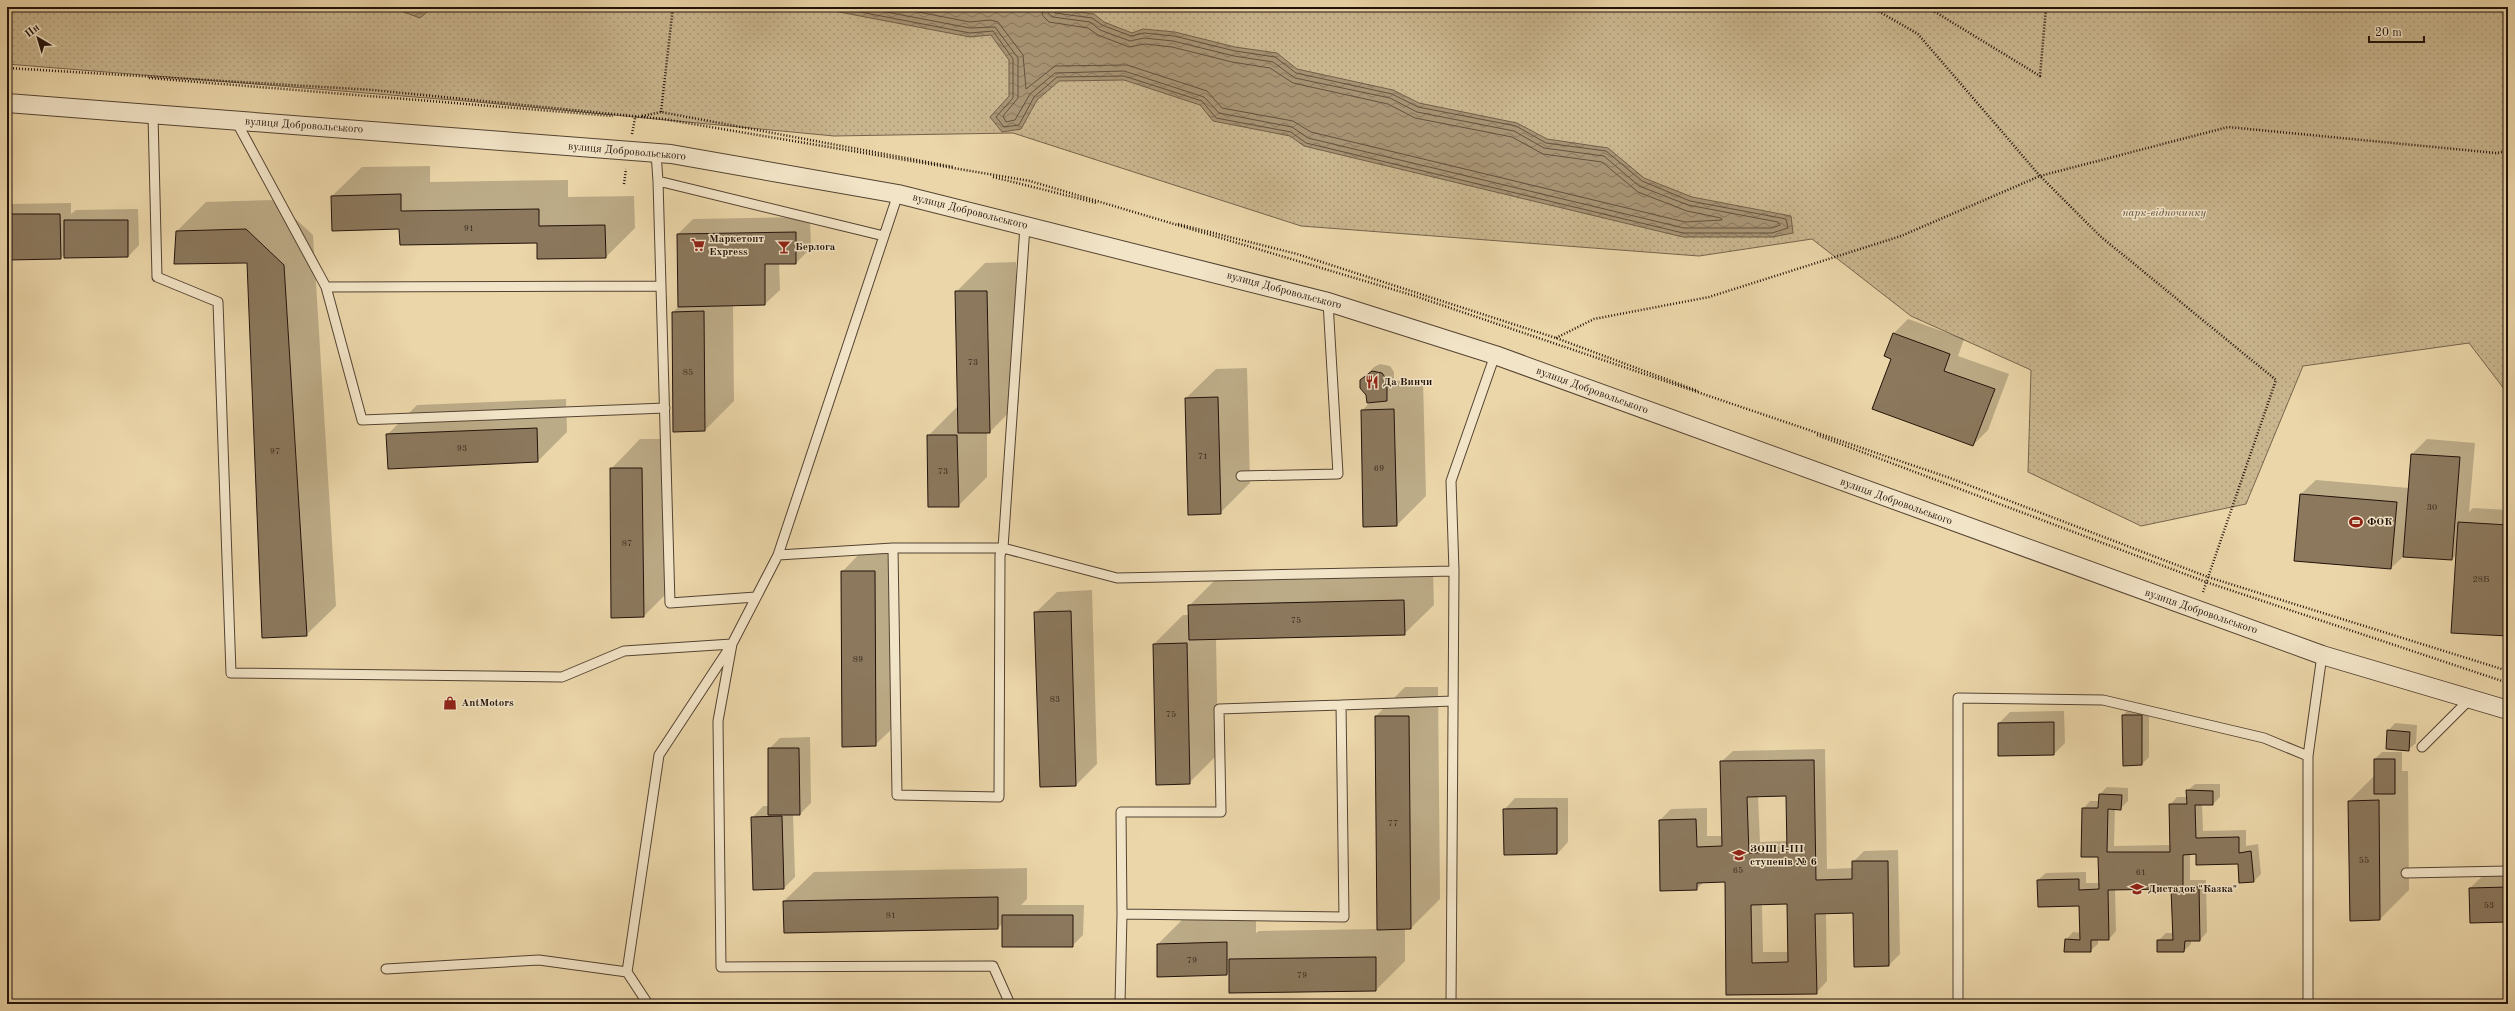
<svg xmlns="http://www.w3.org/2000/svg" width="2515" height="1011" viewBox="0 0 2515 1011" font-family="'Old Standard TT',serif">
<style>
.park{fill:url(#park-dots);stroke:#76644c}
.water{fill:url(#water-waves);stroke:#725f49}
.shadow{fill:#0003;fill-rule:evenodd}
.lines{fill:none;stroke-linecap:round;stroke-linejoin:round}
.shore{stroke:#64523e;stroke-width:1}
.building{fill:#8b785d;stroke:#22120a;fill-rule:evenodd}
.lane-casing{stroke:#544332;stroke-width:11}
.street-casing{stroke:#544332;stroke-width:20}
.path{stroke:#22120a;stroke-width:2.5;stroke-dasharray:1 2;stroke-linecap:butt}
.lane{stroke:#f2e4c7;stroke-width:9}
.street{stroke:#f2e4c7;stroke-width:18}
.labels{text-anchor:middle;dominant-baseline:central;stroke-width:3;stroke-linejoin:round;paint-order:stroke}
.number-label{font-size:9px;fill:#3c2c1f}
.street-label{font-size:11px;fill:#22120a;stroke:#f2e4c7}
.park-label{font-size:11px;font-style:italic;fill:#5c4b38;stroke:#f2e4c7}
.poi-label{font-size:11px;font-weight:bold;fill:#22120a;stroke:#f2e4c7;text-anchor:start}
</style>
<defs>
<pattern id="park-dots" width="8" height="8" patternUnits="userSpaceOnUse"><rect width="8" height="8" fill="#c9b58e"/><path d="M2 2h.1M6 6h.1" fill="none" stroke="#ac9b79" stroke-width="1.8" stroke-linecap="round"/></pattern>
<pattern id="water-waves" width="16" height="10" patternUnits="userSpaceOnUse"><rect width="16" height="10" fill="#a79373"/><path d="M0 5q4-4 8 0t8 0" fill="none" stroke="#88775d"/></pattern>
</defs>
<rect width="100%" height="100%" fill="#ebd6a9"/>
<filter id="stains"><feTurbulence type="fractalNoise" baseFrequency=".005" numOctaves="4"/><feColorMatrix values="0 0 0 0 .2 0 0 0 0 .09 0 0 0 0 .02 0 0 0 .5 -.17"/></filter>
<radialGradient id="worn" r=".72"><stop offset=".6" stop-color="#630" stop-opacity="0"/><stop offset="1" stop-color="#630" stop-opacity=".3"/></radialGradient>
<path class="park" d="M7 7H2508V394L2469 343 2303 366 2246 504 2141 526 2028 472 2031 370 1911 316 1812 239 1699 256 1301 226 1013 133 834 136 477 102 7 64Z"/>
<path class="water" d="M390 7H433L420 18Z
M813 7H1041L1094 14 1104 22 1132 33 1143 29 1175 32 1235 47 1277 53 1297 69 1393 90 1419 103 1517 123 1547 139 1608 148 1644 178 1692 197 1791 216 1793 233 1773 237H1683L1304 146 1290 136 1213 121 1200 105 1124 80 1059 81 1037 100 1021 129 1002 132 990 117 1009 96V60L991 35 970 37Z"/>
<path class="shadow" d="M430 166V182L568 180V197L634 196 635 228 606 257 538 242 400 228 332 196 362 167Z
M275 200 313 235 336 606 306 635 248 262 177 231 206 202Z
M71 203V214L76 210 138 209 139 245 128 257 65 254 61 258 7 259V204Z
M810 217 811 248 796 263H779L780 290 765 304 733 305 734 401 705 430 673 312 679 306 678 234 693 219Z
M1016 262 1019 402 990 432H987V477L958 506 928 436 958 406 956 292 985 263Z
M1908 319 1964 339 1958 356 2009 374 1988 430 1973 445 1892 358 1894 333Z
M1380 364 1390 366 1394 372V381L1423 380 1426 496 1396 526 1362 411 1371 401 1361 381 1374 367Z
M1247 368 1250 483 1220 513 1186 398 1216 369Z
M566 399 567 432 538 461 389 468 387 435 417 405Z
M640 439H671L673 587 644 616 611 469Z
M2427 439 2475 443 2469 512 2473 508 2508 510V635L2457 554 2452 559 2404 556 2391 568 2295 560 2301 494 2316 480 2409 488 2412 454Z
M863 550H896L897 724 875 745 842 572Z
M1433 571 1434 605 1404 634 1216 639 1218 754 1189 783 1154 644 1183 615H1189V606L1219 576Z
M1092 590 1097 764 1076 785 1035 613 1057 592Z
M1405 687H1438L1440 899 1411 928H1405V961L1376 990 1230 971 1227 974 1158 944 1187 915 1256 913V933L1259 931 1378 929 1376 716Z
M2130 708H2149V757L2142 764 2123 715Z
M2064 711 2065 743 2054 754 1999 755V723L2010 712Z
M2395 723 2417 725 2416 743 2408 750 2388 731Z
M810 737 811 803 800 814H793L795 877 784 888 752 818 763 806H769V749L780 738Z
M1825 749 1827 869 1853 868V862L1864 851 1898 850 1900 954 1889 965 1855 966 1854 912 1826 913 1827 981 1816 993 1727 994 1725 881 1704 882 1696 889 1660 820 1671 809 1707 808V836H1723L1721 762 1733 751ZM1787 795 1788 841 1760 842 1758 796ZM1787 903 1788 952H1763L1762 904Z
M2382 752H2402V771H2408L2409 890 2380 919 2351 920 2349 801 2375 775V759Z
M2195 784H2220V797L2213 804H2202L2203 831 2246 830V846L2258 844 2261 874 2254 881 2239 863 2190 853V880H2206L2207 932 2200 940H2191V944L2184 951 2158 941 2166 933H2174L2172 888 2115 889 2116 931 2109 939H2098V944L2090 951 2066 940 2073 932 2081 933 2080 905 2038 880 2046 873 2086 872V883H2100L2099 856 2083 809 2090 801H2099L2100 794 2107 787 2128 788V801L2120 809 2115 808 2114 846 2171 845 2170 805 2177 797H2187V791Z
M1515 798H1568V842L1557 854 1504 810Z
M2508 866V921L2470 888 2492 867Z
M1027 868V899L1021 905H1084L1083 935 1072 946 1003 923 998 928 784 901 814 872Z"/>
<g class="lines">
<path class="shore" d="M834 7 970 33 993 31 1013 59V98L996 117 1004 127 1019 125 1034 97 1057 77 1124 76 1202 101 1216 118 1291 132 1306 143 1683 233H1772L1788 228 1786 219 1690 201 1642 181 1606 151 1546 143 1516 126 1418 107 1392 94 1296 73 1275 57 1235 51 1174 36 1144 33 1131 36 1102 25 1092 18 1055 13 1052 7
M860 7 970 28 995 27 1018 58V98L1003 116 1006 122 1015 120 1030 94 1055 73 1124 71 1204 97 1219 113 1292 127 1308 138 1684 228H1772L1780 225 1778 222 1688 205 1639 186 1604 156 1544 148 1514 131 1417 112 1390 98 1295 78 1273 62 1234 56 1173 41 1144 38 1130 41 1100 30 1090 22 1053 17 1048 13 1047 7
M892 7 970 22 990 20 998 22 1023 55 1026 89 1055 66 1127 65 1207 91 1222 108 1293 121 1311 132 1685 222 1722 220 1721 218 1687 211 1638 192 1602 162 1543 154 1512 137 1415 118 1388 104 1293 83 1270 68 1232 62 1172 47 1145 44 1129 47 1098 35 1088 28 1049 22 1043 16 1041 7"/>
</g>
<path class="building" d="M401 194V211L539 209V226L605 225 606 258 537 259V243L400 245 399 229 332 231 331 196Z
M7 214H60L61 259 7 260Z
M64 220H128V257L64 258Z
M246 229 284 265 307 636 262 638 247 263 174 264 176 231Z
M796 232V264H765V305L678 307 677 234Z
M955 291H987L990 433H958Z
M704 311 705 431 673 432 672 312Z
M1893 333 1950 354 1944 371 1995 389 1973 446 1872 409 1891 359 1884 356Z
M1372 371 1382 373 1387 380V401L1367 403 1366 395 1360 388V380Z
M1218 397 1221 514 1188 515 1185 398Z
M1394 409 1397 526 1363 527 1361 410Z
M537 428 538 462 388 469 386 434Z
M927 435H957L959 507H928Z
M2411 454 2460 457 2452 560 2403 557Z
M610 468H642L644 617 611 618Z
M2300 494 2397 502 2391 569 2294 561Z
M2458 522 2508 525V636L2451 633Z
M841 571H875L876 746 842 747Z
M1404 600 1405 635 1189 640 1188 605Z
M1071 611 1076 786 1040 787 1034 612Z
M1187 643 1190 784 1156 785 1153 644Z
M2122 715H2142V765L2123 766Z
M1375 716H1409L1411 929 1377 930Z
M2054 722V755L1998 756V723Z
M2387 730 2410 732 2409 751 2386 749Z
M768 748H799L800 815H768Z
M2374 759H2395V794H2374Z
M1814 760 1816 880 1852 879V861H1888L1889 966 1854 967 1853 913 1815 914 1817 994 1726 995 1725 882 1697 883V890L1660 891 1659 820 1696 819 1697 847 1722 846 1720 761ZM1786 796 1787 852 1749 853 1747 797ZM1787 904 1788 962 1752 963 1751 905Z
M2186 790 2213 791V805H2195L2196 838 2239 837V853L2251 851 2254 882 2239 883 2238 864 2196 865V854L2183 855V887H2199L2200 941H2185L2184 952H2157V940H2173L2171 889 2108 890 2109 940H2091V952H2064L2065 939 2080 940 2079 906 2038 907 2037 880 2079 879V890L2099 889 2098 857H2081L2082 808H2098L2099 794 2122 795 2121 810 2108 809 2107 852H2170L2169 804H2187Z
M2379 800 2380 920 2350 921 2348 801Z
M1557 808V854L1504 855 1503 809Z
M782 816 784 889 753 890 751 817Z
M2508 887V922L2470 923 2469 888Z
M998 897V929L784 933 783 901Z
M1002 915H1073V947H1002Z
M1227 942V975L1157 977V944Z
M1376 957V991L1229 993V959Z"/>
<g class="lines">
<g class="lane-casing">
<path id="lane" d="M153 115 157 277 218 302 231 673 562 677 624 651 732 644 718 721 721 967 993 966 1010 1004
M236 121 326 287 661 286
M656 153 658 181 884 236
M658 181 670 603 756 597
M326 287 362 420 665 408
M1241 476 1338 474 1328 302
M893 548H1003L1117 578 1454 571
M778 555 893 548 897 795 999 797 1000 555 1003 548 1025 226
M2422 747 2471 698
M2406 873 2508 871
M1122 914 1121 812H1221L1219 709 1341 705
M386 969 539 960 627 972
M648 1004 627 972 659 755 732 644 778 555 898 194
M1120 1004 1122 914 1344 917 1341 705 1453 701
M1451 1004 1454 571 1451 481 1495 355
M1958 1004V698L2103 700 2264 738 2308 756
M2308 1004V756L2322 655"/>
</g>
<g class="street-casing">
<path id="street" d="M7 103 671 154 898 194 1328 302 1495 355 2322 655 2508 710"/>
</g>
<path class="path" d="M1871 7 1918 34 2040 176 2100 236 2276 380 2203 592
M1927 7 2040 76 2046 7
M7 68 373 90 663 119 1030 181 1415 296 1950 478 2208 577 2508 671
M149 78 613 116
M661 112 673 7
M642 116 661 112 954 167
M632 134 635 118 637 117
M993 177 1097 203
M624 184 626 169
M1178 224 1297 254 1556 338 1698 391
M1556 338 1594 319 1709 297 1901 236 2040 176 2228 127 2496 153 2508 151
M1817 435 2206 582 2508 683"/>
<use href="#lane" class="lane"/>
<use href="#street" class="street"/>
</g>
<defs>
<g id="supermarket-bare" transform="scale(1.08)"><path d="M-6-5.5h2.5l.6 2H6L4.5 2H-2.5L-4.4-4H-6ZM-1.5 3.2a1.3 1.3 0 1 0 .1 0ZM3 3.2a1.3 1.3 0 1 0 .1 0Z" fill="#8f2418" stroke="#f2e4c7" stroke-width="2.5" paint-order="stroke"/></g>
<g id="bar-bare" transform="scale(1.08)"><path d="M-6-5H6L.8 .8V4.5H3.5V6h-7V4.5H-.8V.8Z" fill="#8f2418" stroke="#f2e4c7" stroke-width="2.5" paint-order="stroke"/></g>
<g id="restaurant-bare" transform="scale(1.08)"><path d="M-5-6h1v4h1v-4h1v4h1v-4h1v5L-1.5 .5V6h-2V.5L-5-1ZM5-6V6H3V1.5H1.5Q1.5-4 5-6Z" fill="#8f2418" stroke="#f2e4c7" stroke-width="2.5" paint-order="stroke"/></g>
<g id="stadium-bare" transform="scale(1.08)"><path d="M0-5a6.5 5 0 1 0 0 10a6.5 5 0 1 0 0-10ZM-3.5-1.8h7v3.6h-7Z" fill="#8f2418" stroke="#f2e4c7" stroke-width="2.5" paint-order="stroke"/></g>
<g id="shop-bare" transform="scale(1.08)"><path d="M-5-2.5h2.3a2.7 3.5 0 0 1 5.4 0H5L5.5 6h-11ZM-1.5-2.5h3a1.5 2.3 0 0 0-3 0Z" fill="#8f2418" stroke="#f2e4c7" stroke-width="2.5" paint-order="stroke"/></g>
<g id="school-bare" transform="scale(1.08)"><path d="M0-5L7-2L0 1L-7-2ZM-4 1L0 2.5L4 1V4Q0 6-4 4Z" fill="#8f2418" stroke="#f2e4c7" stroke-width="2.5" paint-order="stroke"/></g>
</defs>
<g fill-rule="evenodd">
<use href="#supermarket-bare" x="698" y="245"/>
<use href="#bar-bare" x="784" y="247"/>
<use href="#restaurant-bare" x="1372" y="382"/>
<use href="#stadium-bare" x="2356" y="522"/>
<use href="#shop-bare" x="450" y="703"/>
<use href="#school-bare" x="1739" y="855"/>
<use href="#school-bare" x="2137" y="889"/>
</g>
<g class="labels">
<g class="number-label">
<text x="469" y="228">91</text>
<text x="973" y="362">73</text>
<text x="688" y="372">85</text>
<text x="462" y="448">93</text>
<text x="275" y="451">97</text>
<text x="1203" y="456">71</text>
<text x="1379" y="468">69</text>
<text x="943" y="471">73</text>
<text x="2432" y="507">30</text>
<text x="627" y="543">87</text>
<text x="2481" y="579">28Б</text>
<text x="1296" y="620">75</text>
<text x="858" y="659">89</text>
<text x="1055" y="699">83</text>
<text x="1171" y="714">75</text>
<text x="1393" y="823">77</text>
<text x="2364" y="860">55</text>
<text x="1738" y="870">65</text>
<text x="2141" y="872">61</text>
<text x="2489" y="905">53</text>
<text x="891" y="915">81</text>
<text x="1192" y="960">79</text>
<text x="1302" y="975">79</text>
</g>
<g class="street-label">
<text transform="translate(304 126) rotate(4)">вулиця Добровольського</text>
<text transform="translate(627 152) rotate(5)">вулиця Добровольського</text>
<text transform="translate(970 212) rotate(14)">вулиця Добровольського</text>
<text transform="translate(1284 291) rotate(15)">вулиця Добровольського</text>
<text transform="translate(1592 391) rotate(20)">вулиця Добровольського</text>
<text transform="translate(1896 502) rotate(20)">вулиця Добровольського</text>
<text transform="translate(2201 612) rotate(19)">вулиця Добровольського</text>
</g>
<g class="park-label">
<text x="2164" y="213">парк-відпочинку</text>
</g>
<g class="poi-label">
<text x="709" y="239">Маркетопт<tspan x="709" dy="13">Express</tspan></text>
<text x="795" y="247">Берлога</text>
<text x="1383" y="382">Да Винчи</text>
<text x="2367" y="522">ФОК</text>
<text x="461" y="703">AntMotors</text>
<text x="1750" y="849">ЗОШ І-ІІІ<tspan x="1750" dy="13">ступенів № 6</tspan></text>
<text x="2148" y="889">Дистадок "Казка"</text>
</g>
</g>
<rect width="2515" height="1011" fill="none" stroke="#ebd6a9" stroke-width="24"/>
<rect x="8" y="8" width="2499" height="995" fill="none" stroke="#22120a" stroke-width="2"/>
<rect x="12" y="12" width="2491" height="987" fill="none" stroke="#22120a"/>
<g transform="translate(38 38) rotate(322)" stroke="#f2e4c7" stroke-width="3" paint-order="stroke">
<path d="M0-3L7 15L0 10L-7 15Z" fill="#22120a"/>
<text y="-6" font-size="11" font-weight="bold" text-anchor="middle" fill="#22120a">Пн</text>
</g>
<path d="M2369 36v6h55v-6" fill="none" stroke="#22120a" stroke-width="2"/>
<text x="2375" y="36" font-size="12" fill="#22120a" stroke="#f2e4c7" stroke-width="3" paint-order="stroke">20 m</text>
<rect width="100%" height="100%" filter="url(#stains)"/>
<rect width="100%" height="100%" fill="url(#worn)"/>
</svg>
